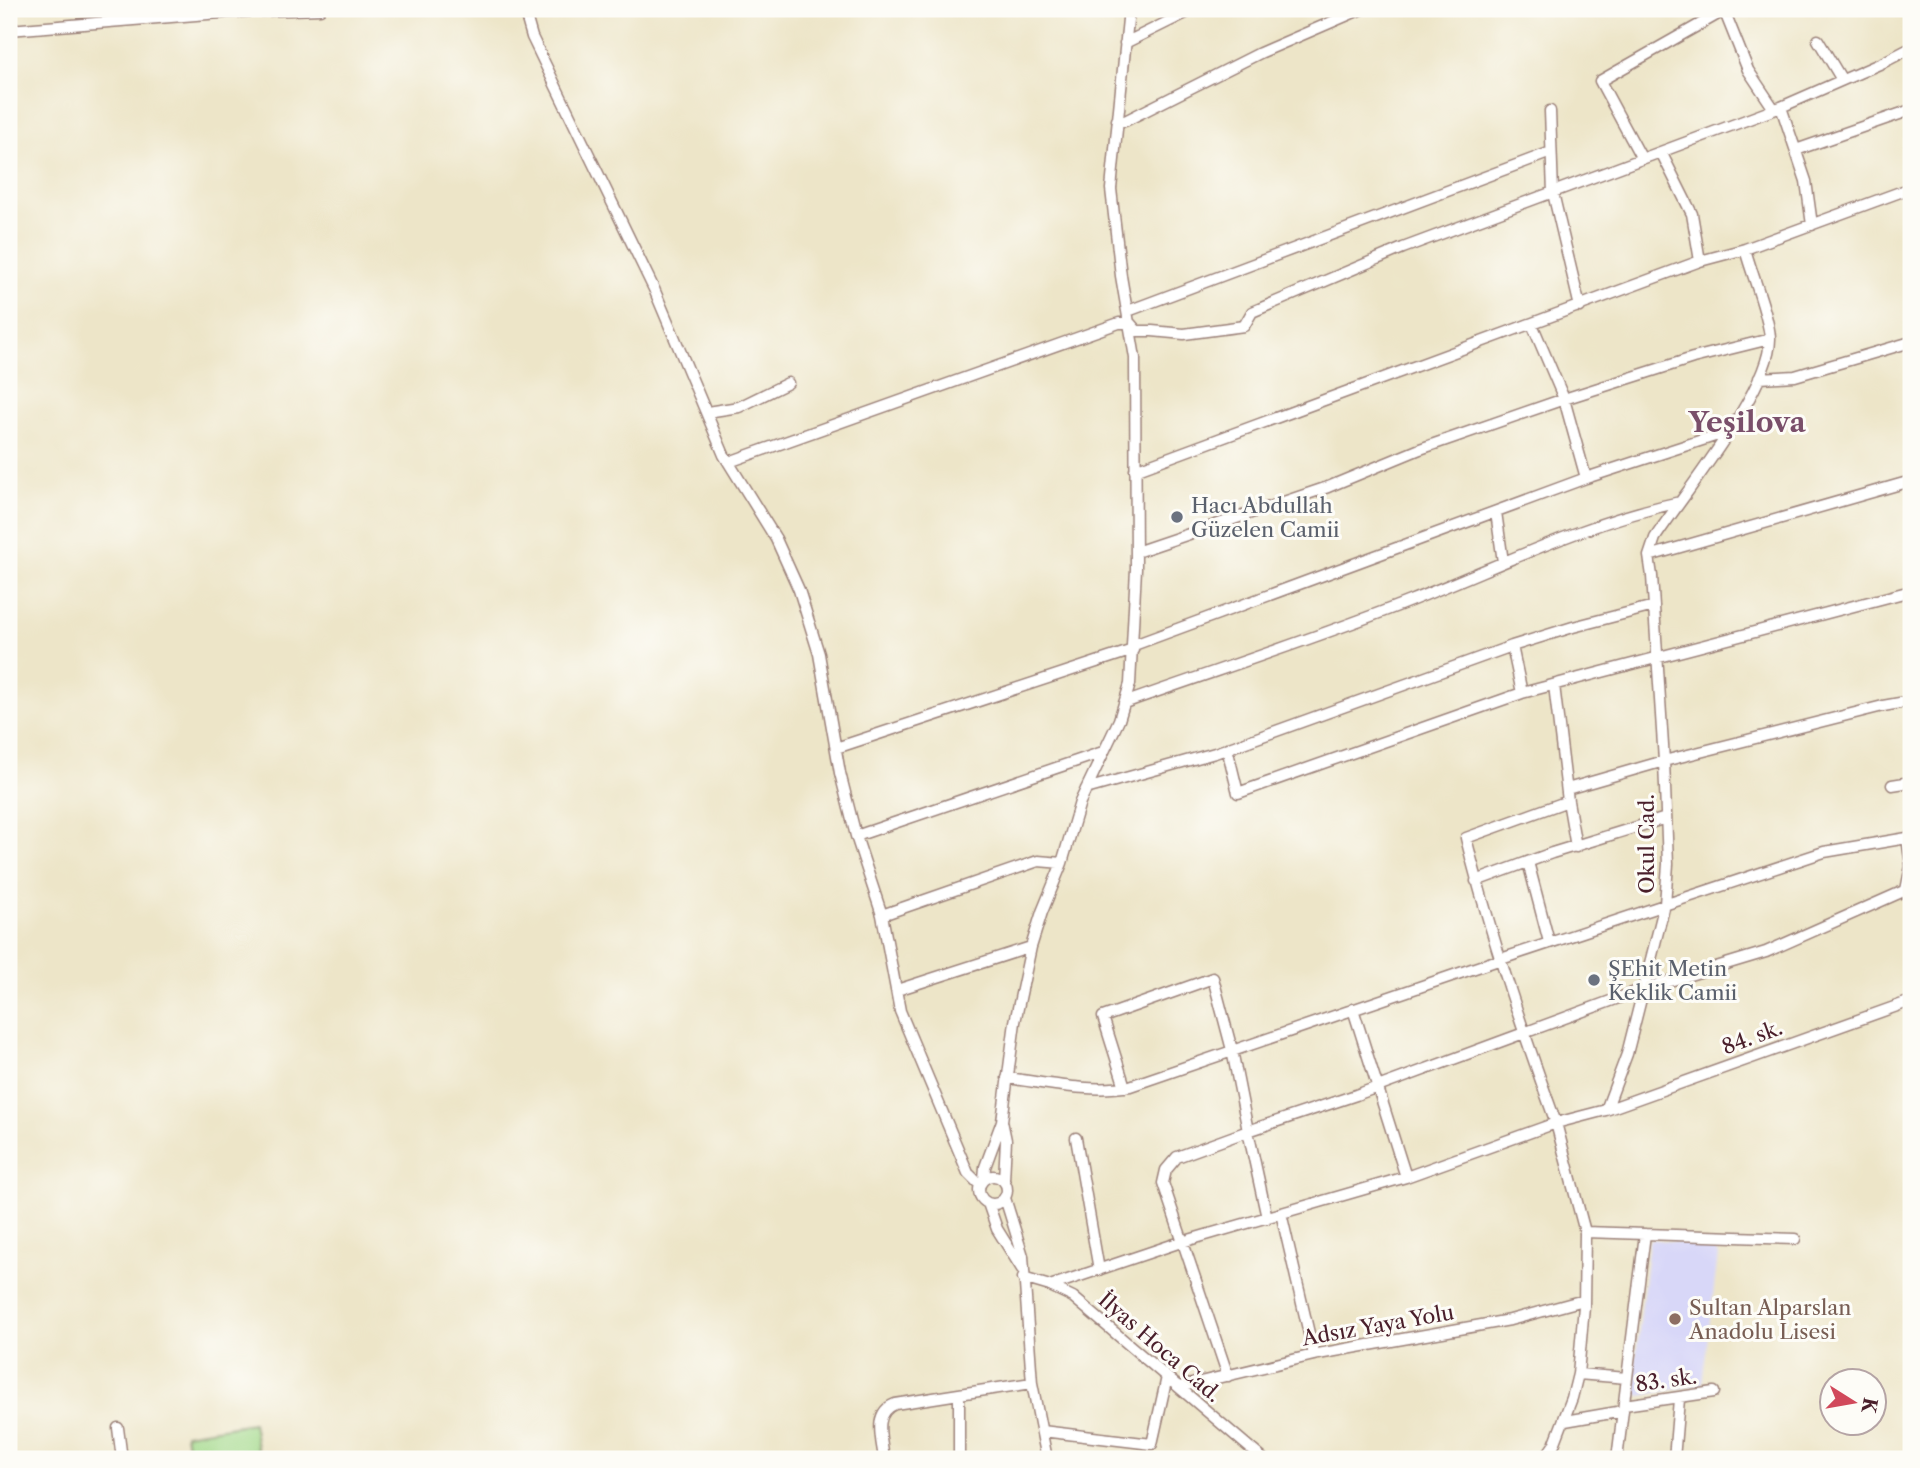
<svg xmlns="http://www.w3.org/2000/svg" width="1920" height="1468" viewBox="0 0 1920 1468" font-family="'Libre Caslon Text',serif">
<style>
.built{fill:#d8d7f8}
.green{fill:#a3d98b;stroke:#767c5b;stroke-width:2}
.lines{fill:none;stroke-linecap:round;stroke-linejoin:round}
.minor-casing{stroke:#9c827a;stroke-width:13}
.minor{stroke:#fff;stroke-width:10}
.worship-dot{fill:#6b7280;stroke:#fdfcf7;stroke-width:2.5}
.education-dot{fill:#8d6e63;stroke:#fdfcf7;stroke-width:2.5}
.labels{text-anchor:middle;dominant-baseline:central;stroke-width:6;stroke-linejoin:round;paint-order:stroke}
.worship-label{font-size:21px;fill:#5b616d;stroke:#fdfcf7;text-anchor:start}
.street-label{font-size:21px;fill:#4a1f2b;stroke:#fdfcf7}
.education-label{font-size:21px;fill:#785e54;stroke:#fdfcf7;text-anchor:start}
.district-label{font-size:28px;font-weight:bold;fill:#7a4f6a;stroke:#fdfcf7}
</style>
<rect width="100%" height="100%" fill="#fdfcf7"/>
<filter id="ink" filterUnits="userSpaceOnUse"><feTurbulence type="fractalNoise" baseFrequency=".0143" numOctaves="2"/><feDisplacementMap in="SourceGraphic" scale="14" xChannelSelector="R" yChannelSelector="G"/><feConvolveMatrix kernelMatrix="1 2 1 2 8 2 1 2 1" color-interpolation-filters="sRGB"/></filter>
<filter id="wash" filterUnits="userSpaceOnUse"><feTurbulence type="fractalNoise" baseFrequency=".00686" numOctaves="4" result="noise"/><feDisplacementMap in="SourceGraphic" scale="28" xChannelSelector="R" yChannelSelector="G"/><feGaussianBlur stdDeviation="1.57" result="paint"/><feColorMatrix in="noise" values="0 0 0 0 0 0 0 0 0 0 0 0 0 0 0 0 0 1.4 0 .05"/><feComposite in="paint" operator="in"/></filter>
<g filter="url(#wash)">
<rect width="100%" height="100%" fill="#ede5c8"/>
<path class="built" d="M1652 1239 1713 1247 1718 1255 1702 1384 1641 1396 1632 1393 1649 1241Z"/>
<path class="green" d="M253 1423 259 1459H189L185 1434Z"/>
</g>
<g filter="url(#ink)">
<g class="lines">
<g class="minor-casing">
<path id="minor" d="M524 9 532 37 654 289 724 455 776 539 799 590 819 654 840 773 856 836 882 915 900 1011 968 1173 980 1185
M1724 10 1748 70 1774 109
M9 30 233 12 320 9
M1818 40 1842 80
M1125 43 1194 9
M1781 107 1806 181 1812 225
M1550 111 1553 193 1580 307
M1117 120 1125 121 1260 53 1362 9
M1796 150 1911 110
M1661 152 1692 214 1700 261
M1642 159 1600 81 1727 9
M1128 311 1551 152
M1532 324 1564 399 1586 478
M1759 378 1795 376 1911 342
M707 412 739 407 788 383
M729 462 1119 323H1130L1137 331H1152L1184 334 1244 326 1252 312 1403 248 1781 107 1884 62 1911 48
M1135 470 1700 261 1745 249 1911 188
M1496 512 1503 562
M1136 552 1328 487 1420 449 1564 399 1693 358 1770 339
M1649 556 1911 481
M1134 645 1586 478 1730 431
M1512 646 1573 627 1654 606
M1554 685 1568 801 1576 847
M1124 703C1220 669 1317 638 1410 601 1499 566 1586 522 1680 502
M836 748 1133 650
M1227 748 1238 793 1522 693 1911 591
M1892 785 1911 782
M1086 789 1215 753 1512 646 1522 693
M1567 789 1664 761 1883 706 1911 701
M856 836 1103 752
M1528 862 1549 942
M1476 881 1552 853 1666 818
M882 915 1038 861 1062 863
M897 990 1031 947
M1353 1009 1406 1177
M1007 1078C1047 1083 1090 1093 1130 1086L1501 959 1824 852 1907 838 1911 866 1906 890 1766 952 1643 989 1356 1095 1248 1131 1267 1218
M1125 1087 1103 1017 1213 978 1232 1050 1248 1131 1177 1157 1166 1170 1163 1183 1228 1376
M1606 1110 1911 1001
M1002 1121 1006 1140 1004 1180
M1076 1138 1099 1270
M979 1190a14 14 0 1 1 28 0a14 14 0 1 1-28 0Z
M984 1179 985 1167 1002 1121 1015 1022 1031 947 1042 912 1062 863 1080 802 1119 720 1130 684 1136 569 1135 358 1121 276 1111 189 1129 9
M1005 1198 1023 1256 1032 1383 1047 1459
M988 1203 997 1229 1022 1269
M1281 1213 1314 1355
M1645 1234 1795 1239
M1023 1278 1050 1286 1073 1297 1263 1459
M1050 1286 1175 1244 1406 1177 1556 1123C1522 1029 1490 935 1466 838L1568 801
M1578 1374 1627 1378 1645 1234 1585 1232
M1179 1387 1318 1354 1510 1320 1584 1300
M1624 1405 1714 1392
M1565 1421 1623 1411
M118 1428 122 1459
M1042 1431 1152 1444 1167 1377
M884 1459C882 1440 872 1413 895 1404L959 1394
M959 1459V1394L1032 1383
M1544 1459 1554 1445 1572 1398 1578 1374 1584 1306 1585 1232 1556 1123 1606 1110 1627 1054 1665 904 1668 864 1664 761 1652 576 1649 556 1655 538C1684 493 1771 389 1770 338 1769 316 1751 272 1745 249
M1617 1459 1627 1378
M1674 1459 1679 1399"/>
</g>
<use href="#minor" class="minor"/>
</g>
</g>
<g class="worship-dot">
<circle cx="1177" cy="517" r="7"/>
<circle cx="1594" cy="980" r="7"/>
</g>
<circle class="education-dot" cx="1675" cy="1319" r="7"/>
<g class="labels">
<g class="worship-label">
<text x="1191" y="505">Hacı Abdullah<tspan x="1191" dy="24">Güzelen Camii</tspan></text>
<text x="1608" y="968">ŞEhit Metin<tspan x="1608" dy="24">Keklik Camii</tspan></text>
</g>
<g class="street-label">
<text transform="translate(1646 844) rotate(-90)">Okul Cad.</text>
<text transform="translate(1752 1037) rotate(-20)">84. sk.</text>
<text transform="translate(1378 1325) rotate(-10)">Adsız Yaya Yolu</text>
<text transform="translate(1160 1347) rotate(41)">İlyas Hoca Cad.</text>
<text transform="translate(1666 1380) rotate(-8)">83. sk.</text>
</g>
<g class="education-label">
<text x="1689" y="1307">Sultan Alparslan<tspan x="1689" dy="24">Anadolu Lisesi</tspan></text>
</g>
<g class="district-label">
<text x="1747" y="422">Yeşilova</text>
</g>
</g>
<rect width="1920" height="1468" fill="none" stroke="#fdfcf7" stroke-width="35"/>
<g transform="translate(1853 1402) rotate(101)"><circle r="33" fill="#fdfcf7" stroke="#b5a4a5" stroke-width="2"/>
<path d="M0-5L12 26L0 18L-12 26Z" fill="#d1495b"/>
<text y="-10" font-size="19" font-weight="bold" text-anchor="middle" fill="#4a1f2b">K</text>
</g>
</svg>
